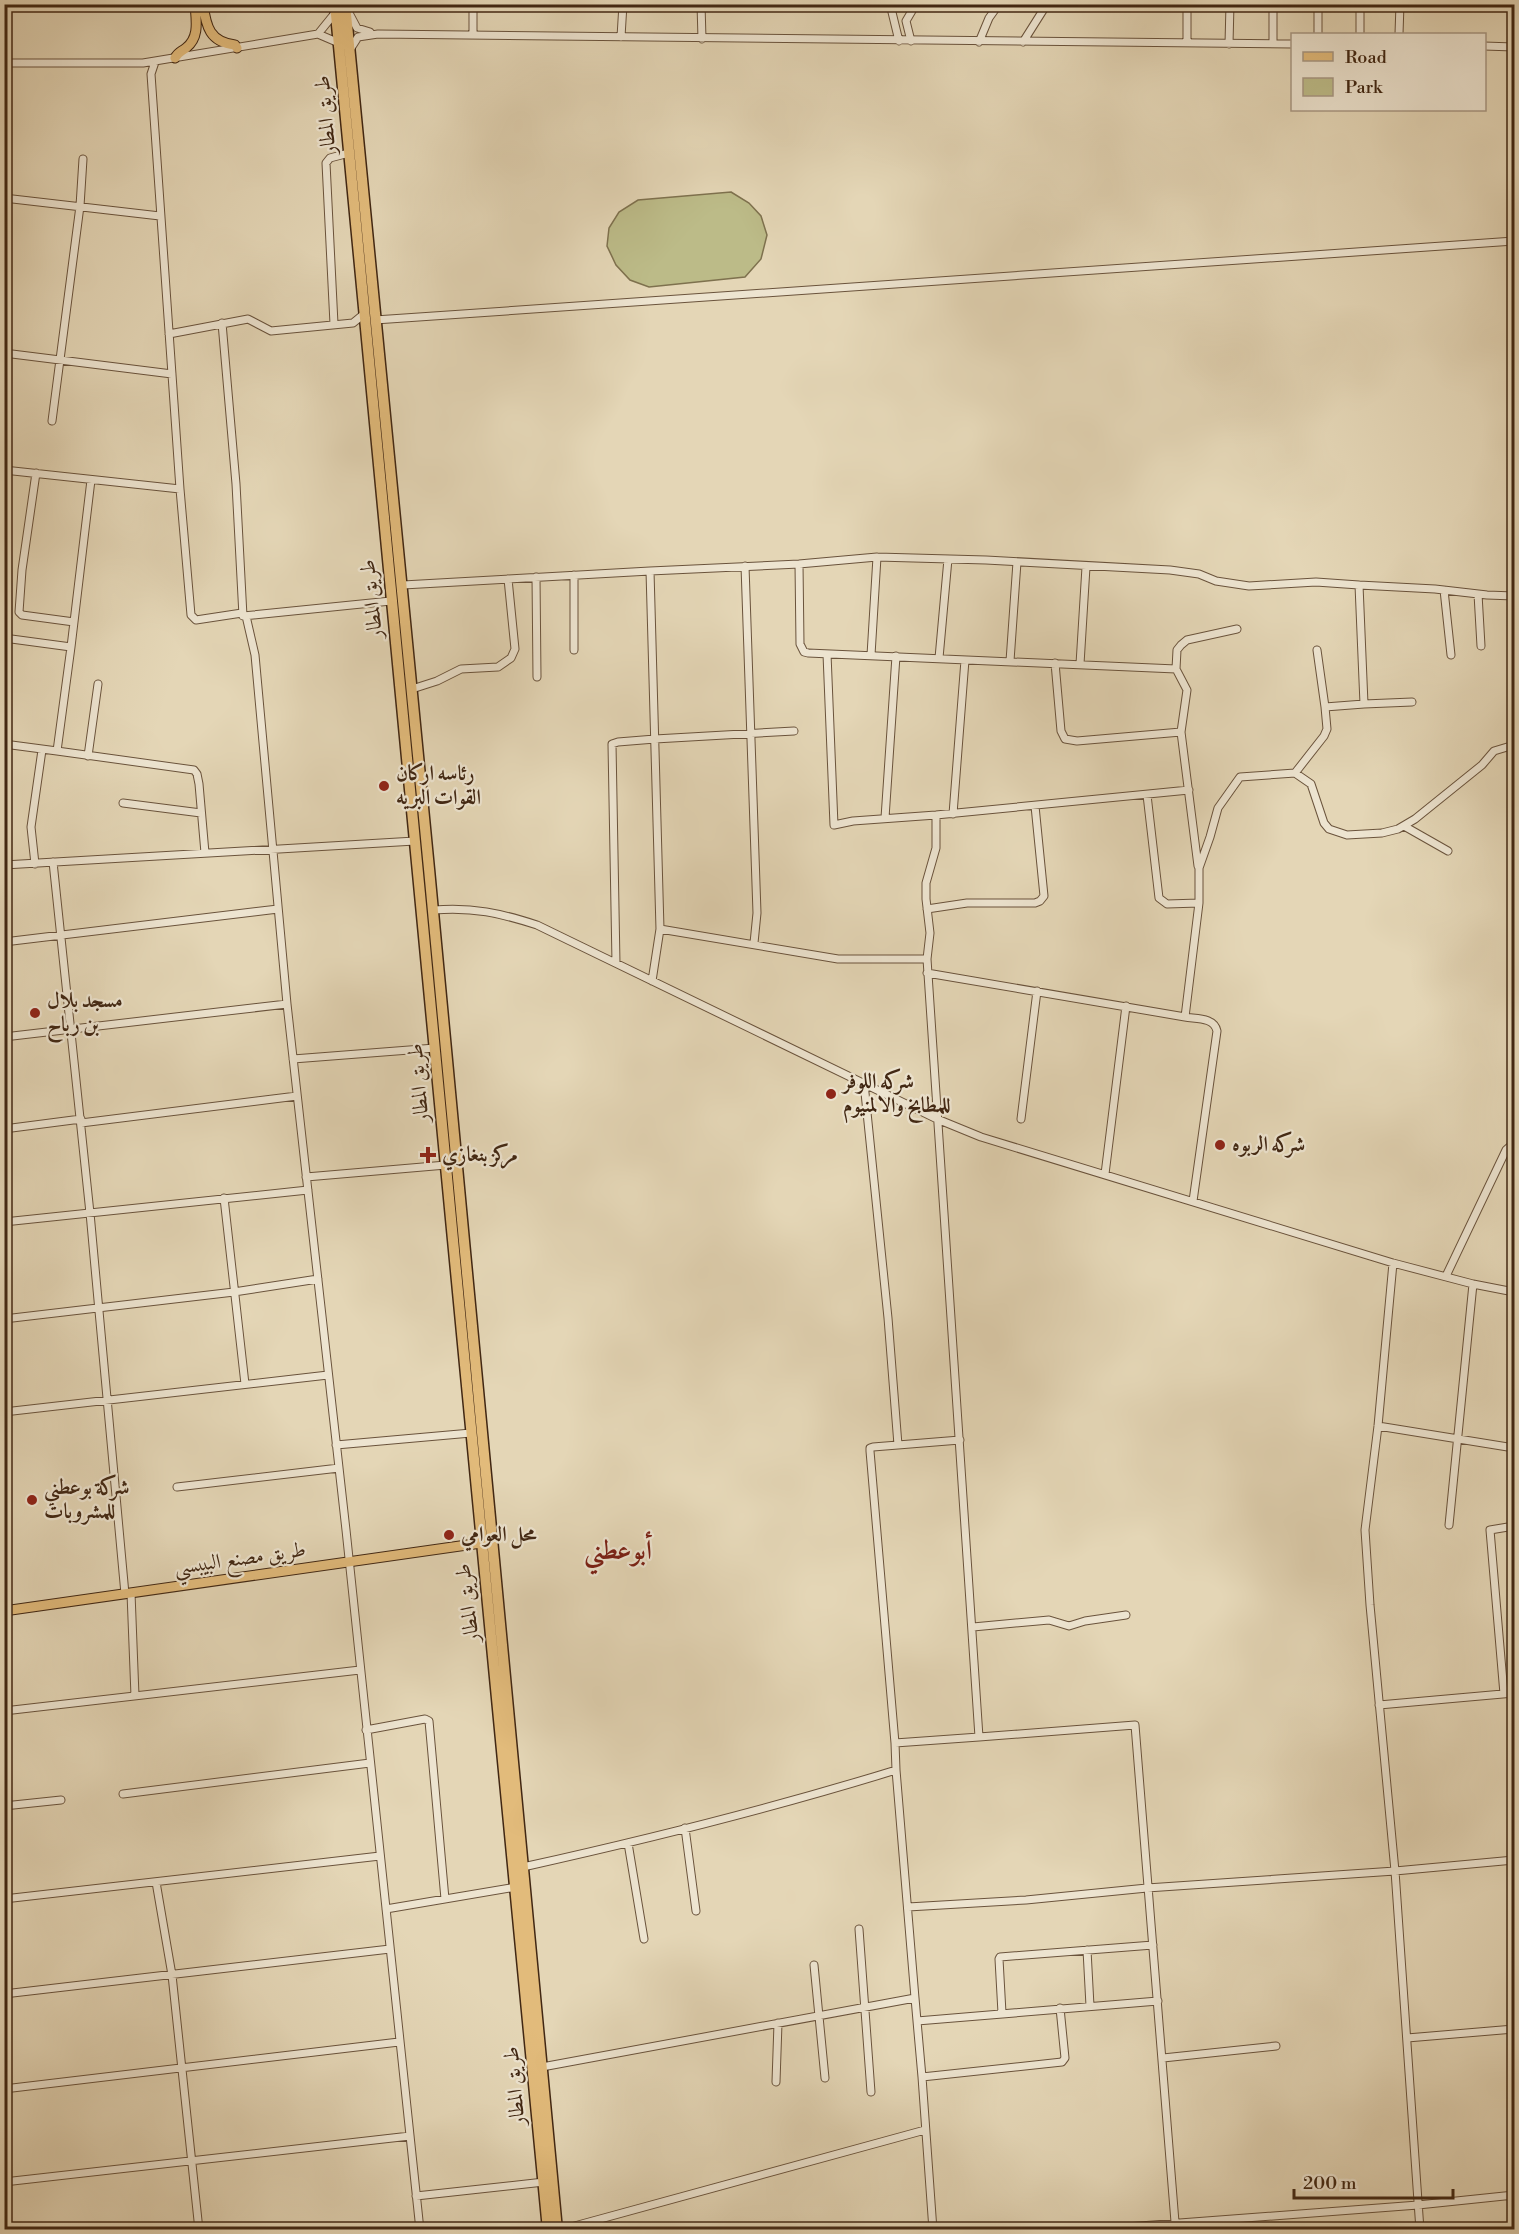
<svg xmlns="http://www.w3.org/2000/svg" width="1519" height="2234" viewBox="0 0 1519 2234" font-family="'Libre Bodoni',Amiri,serif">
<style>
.green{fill:#bcbb88;stroke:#7e714e;stroke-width:1.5}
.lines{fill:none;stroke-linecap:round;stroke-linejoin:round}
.minor-casing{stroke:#6a533c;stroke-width:9}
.major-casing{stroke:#412713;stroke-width:11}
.highway-casing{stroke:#412713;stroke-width:13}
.minor{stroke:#ede4d0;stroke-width:7}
.major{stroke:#e2bb7b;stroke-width:9}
.highway{stroke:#e2bb7b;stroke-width:10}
.poi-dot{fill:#8f2418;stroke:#ede4d0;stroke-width:2}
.labels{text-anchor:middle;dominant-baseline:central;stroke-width:4.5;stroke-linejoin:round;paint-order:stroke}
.street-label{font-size:21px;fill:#412713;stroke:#ede4d0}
.poi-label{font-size:21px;font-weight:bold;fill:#412713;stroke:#ede4d0;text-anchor:start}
.district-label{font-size:27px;font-weight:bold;fill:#7a1f14;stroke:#ede4d0}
</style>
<rect width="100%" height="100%" fill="#e4d6b6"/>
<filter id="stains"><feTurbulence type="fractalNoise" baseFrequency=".00333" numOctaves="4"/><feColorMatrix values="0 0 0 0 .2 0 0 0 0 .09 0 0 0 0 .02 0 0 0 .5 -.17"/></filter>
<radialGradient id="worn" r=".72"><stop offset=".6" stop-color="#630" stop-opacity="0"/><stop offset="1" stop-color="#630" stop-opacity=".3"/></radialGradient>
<path class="green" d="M731 192 749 203 761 216 767 235 761 259 745 277 649 287 630 280 616 265 607 246 609 228 619 212 638 200Z"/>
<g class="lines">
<g class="minor-casing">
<path id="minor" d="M701 4 702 39
M890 4 899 41
M349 13 357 28 370 32
M318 34 335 13
M1318 34V4
M1360 34V4
M1399 34 1400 4
M473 35V4
M621 37 623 4
M911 41 906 21 916 4
M979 42 989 18 999 4
M1023 42 1047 4
M1187 43V4
M1229 44 1230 4
M1273 44V4
M1484 46 1514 47
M351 48 358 37 378 34 1292 44
M155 62 151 74 180 489 191 615 196 620 242 613
M4 63H143L318 34 339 43
M4 140 5 133
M4 198 160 216
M375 320 1514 241
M222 323 236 484 243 616 391 601
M334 324 326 163 330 158 349 153
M169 334 248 319 271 331 353 323 364 314
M4 353 172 374
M52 421 80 206 83 159
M4 470 180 489
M36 473 22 570 19 612 22 615 74 622
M799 564 800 644 804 652 808 653 1176 669
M745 566 757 913 754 943
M650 571 660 929 652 981
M574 575V650
M536 577 537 677
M403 585 650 571 799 564 877 557 986 560 1170 570 1199 574 1216 581 1249 586 1316 582 1359 585
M1444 590 1451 655
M1478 594 1481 646
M246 616 255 655 287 1004 346 1530 420 2230
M4 638 71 647 91 480
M71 647 57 751 194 770 197 774 199 784 205 853
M1317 650 1325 707
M827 654 834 825 853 821 936 815 1189 790
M871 655 877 557
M939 658 948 559
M1010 661 1017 562
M1055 663 1061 731 1065 739 1077 741 1181 732
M1080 664 1086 567
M412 689 437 681 461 669 498 667 511 658 515 649 508 579
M1412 702 1364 704 1359 585 1435 589 1487 595 1514 596
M4 744 57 751
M88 756 98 684
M1295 773 1324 736 1327 729 1325 707 1364 704
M1147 795 1159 898 1167 904 1199 903
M123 803 201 813
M953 814 965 660
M885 818 896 656
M1404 826 1448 851
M53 862 90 1213 125 1594
M35 864 31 827 42 750
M4 865 415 841
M1198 866 1181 732 1187 690 1176 669 1177 650 1181 645 1187 640 1237 629
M927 909 967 903H1035L1040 901 1044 896 1035 806
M434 910C473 907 500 913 537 925L937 1119 981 1137 1393 1263 1473 1284 1514 1292
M660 929 838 959H927L979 1737 1135 1725 1175 2222
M4 942 278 909
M927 959 930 933 926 899V883L936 848V815
M616 963 612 744 618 742 655 739 794 731
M927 973 1185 1017 1199 903V868L1210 837 1218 808 1240 777 1295 773 1311 784 1324 823 1329 829 1347 835 1382 833 1398 829 1415 819 1482 765 1494 751 1514 745
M1185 1017C1196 1019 1214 1017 1217 1031L1193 1201
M4 1037 287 1004
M293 1059 435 1048
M864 1083 888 1318 898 1445
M1021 1119 1037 991
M81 1123 297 1096
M4 1129 81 1119
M1105 1174 1126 1006
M306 1177 446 1165
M224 1198 245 1384
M4 1222 308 1190
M1393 1263 1378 1426 1365 1530 1370 1605 1395 1871 1420 2230
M1446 1276 1506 1150 1514 1143
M4 1319 234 1292 318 1279
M4 1412 328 1375
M1378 1426 1514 1448
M960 1440 873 1447 870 1448V1451L895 1743 979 1737
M336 1445 471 1433
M177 1487 339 1468
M1449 1525 1473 1284
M131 1593 135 1696
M973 1627 1049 1620 1069 1626 1085 1621 1126 1615
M1504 1694 1490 1530 1514 1526
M1379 1705 1514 1693
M4 1711 360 1670
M366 1730 425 1719 429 1721 445 1899
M896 1770 915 1998
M123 1794 370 1763
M4 1806 61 1800
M685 1828 696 1911
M628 1843 644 1939
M523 1867C649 1839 773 1808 896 1770L895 1743
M156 1882 172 1975 199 2230
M4 1899 380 1856
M908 1907 1026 1900 1147 1888 1395 1871 1514 1860
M386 1909 516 1887
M859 1929 871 2092
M1087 1950 1090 2006
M814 1965 825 2078
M4 1994 390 1949
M1002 2013 999 1959 1000 1957 1153 1945
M917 2021 922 2077 1062 2062 1065 2058 1060 2008
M1407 2038 1514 2029
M1163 2058 1276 2046
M542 2067 915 1998 917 2021 1158 2001
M922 2077 933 2230
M776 2082 778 2023
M4 2089 399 2042
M4 2182 410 2136
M1514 2195V2206
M416 2196 544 2182
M560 2230 925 2130
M1087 2230 1418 2205 1514 2195"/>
</g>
<g class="major-casing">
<path id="major" d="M203 4C206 27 210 42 235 45L237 48
M175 58C178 52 181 52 186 48 200 37 196 20 195 4
M4 1611 481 1543"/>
</g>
<g class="highway-casing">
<path id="highway" d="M335 4C404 746 478 1488 548 2230
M345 4C417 746 490 1487 557 2230"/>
</g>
<use href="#minor" class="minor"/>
<use href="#major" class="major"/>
<use href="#highway" class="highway"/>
</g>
<g class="poi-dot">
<circle cx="384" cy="786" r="6"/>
<circle cx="35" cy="1013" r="6"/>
<circle cx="831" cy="1094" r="6"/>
<circle cx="1220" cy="1145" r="6"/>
<path d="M425 1146h6v6h6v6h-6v6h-6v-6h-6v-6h6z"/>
<circle cx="32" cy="1500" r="6"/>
<circle cx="449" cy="1535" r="6"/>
</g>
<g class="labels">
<g class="street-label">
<text transform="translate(326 115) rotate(-95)">طريق المطار</text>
<text transform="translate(372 599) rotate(-96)">طريق المطار</text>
<text transform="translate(419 1083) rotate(-95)">طريق المطار</text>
<text transform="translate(240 1559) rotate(-8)">طريق مصنع البيبسي</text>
<text transform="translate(468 1603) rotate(-97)">طريق المطار</text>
<text transform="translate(515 2086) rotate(-95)">طريق المطار</text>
</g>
<g class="poi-label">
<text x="396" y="774">رئاسه اركان<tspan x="396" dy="24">القوات البريه</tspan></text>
<text x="47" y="1001">مسجد بلال<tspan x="47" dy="24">بن رباح</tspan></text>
<text x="843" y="1082">شركه اللوفر<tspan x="843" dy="24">للمطابخ والالمنيوم</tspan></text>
<text x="1232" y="1145">شركه الربوه</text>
<text x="442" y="1155">مركز بنغازي</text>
<text x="44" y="1488">شركة بوعطني<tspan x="44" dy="24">للمشروبات</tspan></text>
<text x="461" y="1535">محل العوامي</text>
</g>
<g class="district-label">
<text x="618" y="1551">أبوعطني</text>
</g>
</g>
<rect width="1519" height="2234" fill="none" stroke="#e4d6b6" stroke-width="24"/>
<rect x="6" y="6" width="1507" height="2222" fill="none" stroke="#412713" stroke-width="3"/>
<rect x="12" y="12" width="1495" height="2210" fill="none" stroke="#412713" stroke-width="1.5"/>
<rect x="1291" y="33" width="195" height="78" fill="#ede4d0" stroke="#a89884" stroke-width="1.5"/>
<rect x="1303" y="52" width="30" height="9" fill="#e2bb7b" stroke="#a89884" stroke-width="1.5"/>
<text x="1345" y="63" font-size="18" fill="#412713">Road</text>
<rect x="1303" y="78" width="30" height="18" fill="#bcbb88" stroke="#a89884" stroke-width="1.5"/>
<text x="1345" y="93" font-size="18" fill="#412713">Park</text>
<path d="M1294 2189v9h159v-9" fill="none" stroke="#412713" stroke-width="3"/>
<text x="1303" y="2189" font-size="18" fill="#412713" stroke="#ede4d0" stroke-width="4.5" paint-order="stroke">200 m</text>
<rect width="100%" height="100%" filter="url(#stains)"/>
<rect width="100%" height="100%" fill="url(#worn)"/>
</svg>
